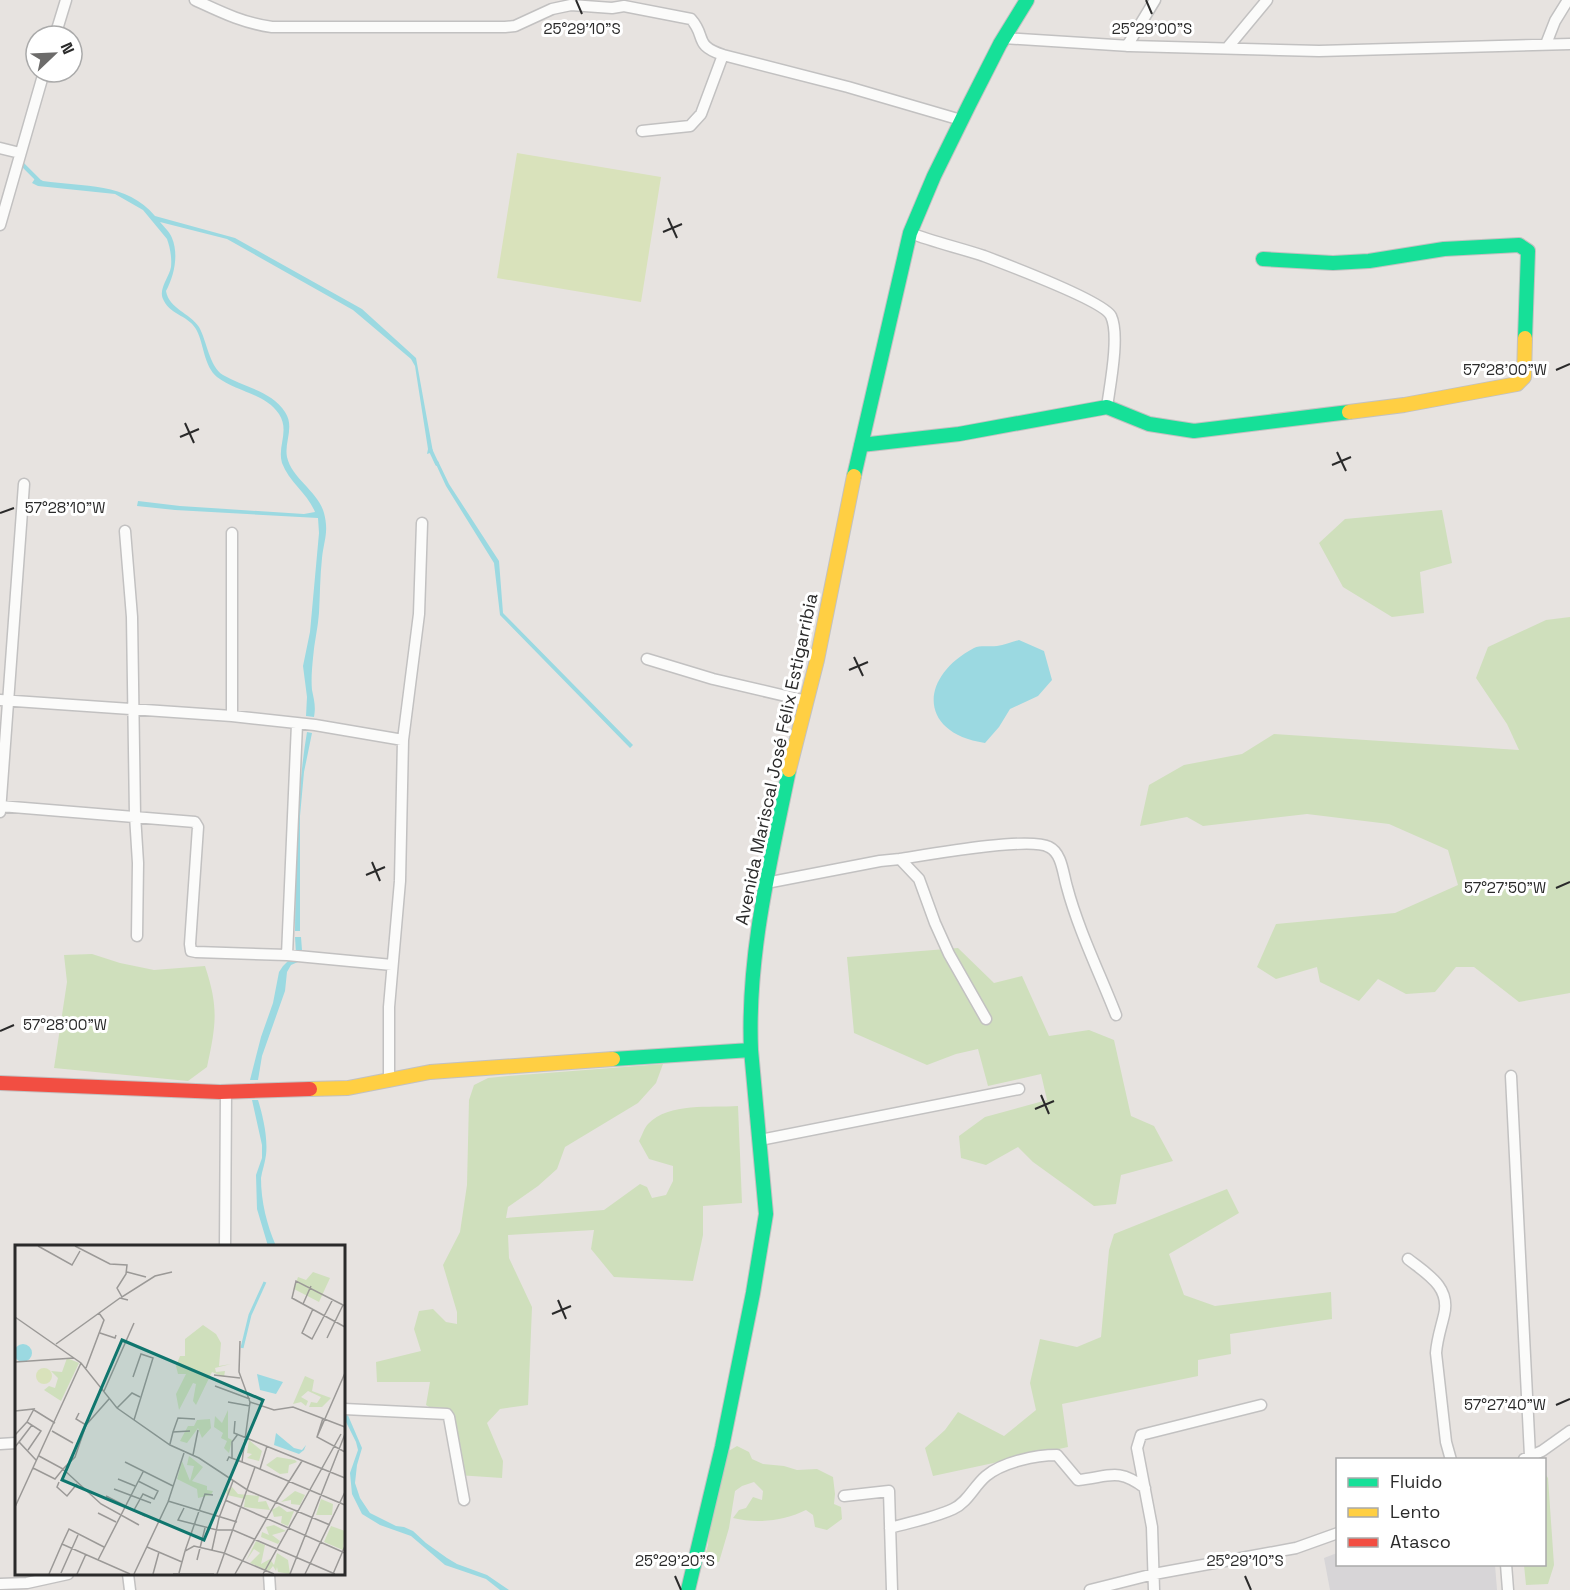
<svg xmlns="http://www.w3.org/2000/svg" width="1570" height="1590" viewBox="0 0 1570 1590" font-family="'Space Grotesk',sans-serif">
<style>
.industrial{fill:#d7d5d7}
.green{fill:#cfdfbc}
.pitch{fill:#d9e2bb}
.water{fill:#9bd9e1}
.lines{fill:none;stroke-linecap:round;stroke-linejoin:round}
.stream{stroke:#9bd9e1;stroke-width:4}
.street-casing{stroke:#c2c1c1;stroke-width:13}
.fast-casing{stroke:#c2c1c1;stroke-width:16}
.slow-casing{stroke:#c2c1c1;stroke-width:16}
.jam-casing{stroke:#c2c1c1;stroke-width:16}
.street{stroke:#fbfbfa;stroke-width:10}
.fast{stroke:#16e098;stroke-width:14}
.slow{stroke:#ffcf43;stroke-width:14}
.jam{stroke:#f24e42;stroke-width:14}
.ticks{fill:none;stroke:#2a2a2a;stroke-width:2}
.labels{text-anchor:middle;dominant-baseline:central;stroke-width:6;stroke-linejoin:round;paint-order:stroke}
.street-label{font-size:18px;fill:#2a2a2a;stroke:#fff}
.inset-river{fill:none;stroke:#9bd9e1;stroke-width:3}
.inset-road{fill:none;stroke:#9b9997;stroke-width:1.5}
.view{fill:#0f766e;fill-opacity:0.15;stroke:#0f766e;stroke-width:3}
.inset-edge{fill:none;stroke:#2a2a2a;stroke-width:3}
.ticks-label{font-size:15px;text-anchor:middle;fill:#2a2a2a;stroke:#fff;stroke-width:6;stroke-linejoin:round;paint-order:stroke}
</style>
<rect width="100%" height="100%" fill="#e7e3e0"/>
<path class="industrial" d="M1337 1553 1338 1564 1495 1565 1497 1590H1330L1324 1558Z"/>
<path class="green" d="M1442 510 1452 563 1420 572 1424 613 1392 617 1343 587 1319 543 1345 519Z
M1570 617V993L1519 1002 1474 967H1456L1435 992 1406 994 1378 979 1359 1001 1320 982 1317 967 1276 979 1257 967 1276 924 1395 913 1458 885 1448 850 1389 824 1307 814 1203 826 1187 817 1140 826 1149 785 1184 765 1242 754 1274 734 1519 750 1507 724 1476 678 1488 647 1546 620Z
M958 948 994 983 1022 976 1049 1036 1089 1030 1114 1040 1131 1116 1154 1126 1173 1161 1121 1175 1116 1204 1094 1206 1033 1162 1018 1147 986 1165 961 1158 959 1136 985 1117 1047 1100 1041 1074 988 1086 978 1049 956 1054 927 1065 854 1033 847 957Z
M92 954 120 963 154 970 205 966C219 1008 216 1025 207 1067L188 1081 54 1068 67 982 64 955Z
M663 1064 656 1083 638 1103 565 1147 557 1169 538 1186 508 1207 506 1218 604 1210 640 1184 647 1187 652 1198 666 1195 673 1181V1166L649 1159 639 1141C642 1136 644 1128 648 1124 669 1102 711 1108 738 1106L742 1203 703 1206V1235L693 1281 614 1277 591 1249 594 1230 508 1235 509 1258 532 1307 528 1405 500 1409 487 1423 503 1461 502 1478 457 1475 445 1417 426 1405 430 1382H377L376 1362 421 1351 414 1329 419 1311 433 1309 446 1322 457 1324V1312L443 1265 460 1232 467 1185 469 1100 474 1085 488 1078 508 1076Z
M1227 1189 1239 1213 1169 1254 1184 1295 1215 1306 1331 1292 1332 1319 1230 1334 1231 1354 1198 1360V1376L1062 1404 1068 1447 933 1476 925 1448 945 1430 958 1412 1004 1436 1036 1410 1030 1383 1040 1339 1077 1347 1101 1337 1109 1250 1114 1234Z
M737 1446 749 1452 752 1459 763 1464 784 1466 797 1470 817 1469 833 1477 835 1494 834 1504 841 1507 842 1519 827 1530 815 1527 813 1515 806 1510C784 1521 757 1524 733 1518L739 1510 746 1508 753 1497 762 1500 763 1491 754 1482 742 1486 735 1491 729 1528 719 1562 711 1563 705 1556 708 1545 710 1513 727 1452Z
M1545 1474 1548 1478 1554 1565 1548 1584 1526 1585 1524 1565 1544 1564Z"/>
<path class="pitch" d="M517 153 661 177 641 302 497 278Z"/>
<path class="water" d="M36 177 43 181C83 187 127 182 155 216L235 238 362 309 416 358 433 452 427 454 428 449 415 366 411 359 353 310 227 239 160 222C163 226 170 232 172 238 179 255 174 276 166 291 169 309 190 313 199 327 207 341 209 366 223 375 243 387 272 391 285 412 295 427 284 442 287 457 292 479 318 491 324 513 329 532 324 540 322 558 320 576 320 595 319 613 318 628 314 643 313 658 312 668 311 680 312 690 314 700 316 706 314 717L306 716 307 697 303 666 310 632 319 533 318 518 175 510 137 506 138 501 180 506 304 514 315 512C308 494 289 482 282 463 277 446 290 431 279 414 265 393 236 392 217 377 204 366 204 345 197 331 190 316 171 315 164 301 157 290 169 278 171 267 172 258 170 247 167 239L143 210 115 194 38 186 32 183Z
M434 460 438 461 449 484 499 561 503 613 633 745 630 748 500 615 494 563 446 486Z
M1019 640 1044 651 1052 680 1038 696 1010 709 999 727 985 743C918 733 919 677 974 648 980 645 989 647 997 646 1004 645 1012 642 1019 640Z
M307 732 312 733 304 772 300 816V931H295C296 864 296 798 307 732Z
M295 937H301L302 950 300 961 291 965 287 972 285 991 262 1056 258 1080H250L261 1037 273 1003 279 972 283 966 296 953Z
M252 1100H258C263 1116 268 1138 266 1155 265 1163 262 1171 261 1178 261 1202 267 1225 276 1246H268L257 1209 256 1175 262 1158V1145Z
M344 1413H347L362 1448 357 1465 355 1483 360 1498 370 1513 396 1526 404 1527 413 1531 426 1543 447 1558 457 1564 487 1575 509 1590H500L486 1579 445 1565 411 1536 380 1525 362 1514 352 1494 350 1473 358 1450 356 1442 344 1418Z"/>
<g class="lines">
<path class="stream" d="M20 162 38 180
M430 449 437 464"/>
<g class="street-casing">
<path id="street" d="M195 0C221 12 243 23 272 27H505L515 26 552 9 571 5 612 8 624 6 691 19C707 37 693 45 723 55L848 87 961 120
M55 36 66 0
M1003 38 1130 46 1319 51 1570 44
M1546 44 1555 21 1568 0
M1127 46 1155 0
M1228 47 1267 0
M642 131 690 126 701 114 723 55
M0 148 20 153
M0 225 44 72
M910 233C934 242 960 248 984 256 1005 264 1104 301 1111 316 1120 335 1110 385 1107 407
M125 531 132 617 135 815 138 863 137 936
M647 659 713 679 807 701
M0 700 232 716 315 725 403 740
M232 716V533
M0 806 195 822 198 827 190 944 191 951 196 952 287 955 297 724
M0 812 24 484
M900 859C926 855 1029 836 1049 847 1062 853 1063 874 1067 887 1078 929 1100 974 1116 1015
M766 883 880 861 900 859 919 879 935 923 949 954 986 1019
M287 955 392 965
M1511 1076 1530 1456
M389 1081V1007L400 881 403 740 419 614 422 523
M760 1140 1019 1089
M225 1246 226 1092
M1408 1259C1427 1274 1451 1287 1444 1315 1441 1328 1437 1339 1436 1353L1446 1442 1451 1460
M344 1409 447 1414 449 1417 464 1500
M0 1444 16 1443
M1524 1459 1542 1451 1570 1431
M844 1496 889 1491 892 1590
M890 1528C910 1522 934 1518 953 1509 968 1502 974 1486 986 1476 1003 1462 1036 1455 1057 1455L1078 1480C1109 1477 1117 1467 1145 1488
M1506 1564 1508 1590
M128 1574 130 1590
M269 1574 270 1590
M0 1584 27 1583 68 1574
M1090 1590 1154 1574 1296 1548 1338 1533
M1154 1590 1152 1527 1137 1448 1141 1435 1261 1405"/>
</g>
<g class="fast-casing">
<path id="fast" d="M1263 259 1333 263 1369 261 1444 249 1519 245 1528 251 1525 338
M861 445 959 434 1107 407 1149 424 1194 431 1349 412
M854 476 910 233 934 176 969 105 1000 44 1027 0
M613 1059 751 1050
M688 1590 722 1447 753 1293 766 1214 751 1050C747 955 770 863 789 770"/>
</g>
<g class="slow-casing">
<path id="slow" d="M1349 412 1404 405 1517 384 1524 377 1525 338
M789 770 817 660 854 476
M310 1089 348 1088 430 1072 613 1059"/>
</g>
<g class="jam-casing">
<path id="jam" d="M0 1083 220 1092 310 1089"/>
</g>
<use href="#street" class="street"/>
<use href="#fast" class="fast"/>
<use href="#slow" class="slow"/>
<use href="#jam" class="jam"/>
</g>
<path class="ticks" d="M576 0 582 14M1146 0 1152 14M668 218 677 238M663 232 682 224M1556 370 1570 364M185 423 194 443M180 437 199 429M1337 452 1346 471M1332 465 1351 457M0 513 14 508M854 657 863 676M849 670 868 662M372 862 380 881M366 875 385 867M1556 888 1570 882M0 1031 14 1025M1041 1095 1049 1114M1035 1109 1054 1101M558 1300 566 1319M552 1314 571 1306M1556 1405 1570 1399M675 1576 681 1590M1245 1576 1251 1590"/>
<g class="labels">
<g class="street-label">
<text transform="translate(776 759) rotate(-78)">Avenida Mariscal José Félix Estigarribia</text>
</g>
</g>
<g transform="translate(15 1245)">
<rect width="330" height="330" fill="#e7e3e0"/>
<path d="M298 27 315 33 304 57 279 44 283 32 291 35ZM188 80 201 89 206 98 204 121 216 119 200 123 201 127 210 126 209 132 197 127 181 160 178 156 181 139 178 138 164 165 161 149 171 129H163L161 121 165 111H170V94ZM52 113 64 118 46 156 29 145 34 141 40 143 43 133 36 126 47 127ZM290 131 299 135 297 146 316 153 307 162H294L296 157 302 158 306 152 293 146 286 152 293 156 291 161 286 157 278 159ZM213 165V193L217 195 214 208 209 203 212 196 206 193 208 188 199 182 200 171 207 178ZM195 174 196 183 187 193 183 183 172 198 165 196 173 181H179L182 175ZM234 195 247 206 244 216 232 213 237 209 232 208ZM174 211 188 222 177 236 192 241V245L198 246 196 250 183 253 182 244 162 234 167 216 175 236 179 221 172 220ZM262 212 280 215 282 217 274 220 273 228 265 229 251 220ZM217 242 223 249 244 251 243 257 251 256 255 265 229 262 230 254 212 250 211 245ZM280 246 290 250 285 260 276 259V255L266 257ZM306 254 318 259 317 270H301ZM264 261 272 267 279 266 273 281 266 278 267 271 259 272 257 265ZM259 280 271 286 257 290 265 296 263 299 246 292 247 287 254 290 251 282ZM316 281 330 286 328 305 309 297ZM241 296 250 300 246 319 255 314 259 320 262 308 273 315 275 329 263 327 262 322 261 326 258 321 254 326 235 318 245 308 239 304 231 316Z" fill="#cfdfbc"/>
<path d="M21 131a8 8 0 1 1 16 0a8 8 0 1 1-16 0Z" fill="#d9e2bb"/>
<path d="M-1 108a9 9 0 1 1 18 0a9 9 0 1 1-18 0ZM242 129 268 137 261 149 245 145ZM261 188 279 203 287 205 291 200 289 205 284 209 259 200Z" fill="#9bd9e1"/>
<path class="inset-river" d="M227 103 235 70 250 37"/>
<path class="inset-road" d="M23 1 57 20 65 6M60 1 95 19 112 20 111 29 102 43 107 52 140 31 157 27M112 27 131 32M288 59 296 41M330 61 281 36 277 53 330 82M298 64 287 88 297 94 318 54M0 72 66 118 102 163 155 200 184 213 234 246 315 280M85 88 100 93 101 90M312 93 328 60M225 96 224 127 235 157 227 217M41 99 105 53 113 55M0 117 59 113M71 123 89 75 84 68M330 128 302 192 330 207M199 130 225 133M118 132 126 109 138 113 119 175M200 141 235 154M89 146 119 78M213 157 235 161M235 157 259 165 278 162 330 182M102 163 117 148 125 152M19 165 40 178M0 166 19 164 12 177M64 168 61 174 71 180M220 176 219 188 330 233M37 186 58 198M158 187 163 173 180 174M0 190 12 177 26 186 13 205M302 192 308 173M4 197 17 180M155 199 158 187 175 186M0 202 4 197 21 215M178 210 183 185M24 211 48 224 60 212 71 180 94 154M217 214V197L223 189M212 216 214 212 240 222 330 260M110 217 158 241M18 223 40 234 48 224 86 259 124 280M245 224 252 201M103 234 120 241M44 237 42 242 52 251 62 239M99 244 136 258M91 251 130 271M210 255 330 308M153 256 222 277M261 257 287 216M0 262 66 118M169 263 163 275 202 285H218L320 329M119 265 128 249 139 254 143 246 123 236M83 268 101 277M47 299 54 284 89 302M132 302 167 317M197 305 204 273 218 236M170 306 190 249 198 250M83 315 128 227M182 315 190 283M46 328 63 290M164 328 170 306 179 301 209 308 259 329M34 329 47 299 115 329M62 329 71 309M119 329 153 257 169 208M138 329 144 307M158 329H199M202 329 240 222M220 329 261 257M248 329 326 189M275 329 330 189M290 329 330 247M318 329 330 301"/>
<path class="view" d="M107 95 248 155 189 295 47 235Z"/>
<rect width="330" height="330" class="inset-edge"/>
</g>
<g class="ticks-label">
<text x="582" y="34">25°29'10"S</text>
<text x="1152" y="34">25°29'00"S</text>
<text x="1505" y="375">57°28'00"W</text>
<text x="65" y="513">57°28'10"W</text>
<text x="1505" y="893">57°27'50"W</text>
<text x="65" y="1030">57°28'00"W</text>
<text x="1505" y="1410">57°27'40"W</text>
<text x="675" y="1566">25°29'20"S</text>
<text x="1245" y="1566">25°29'10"S</text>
</g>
<rect x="1336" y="1458" width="210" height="108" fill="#ffffff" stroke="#aaaaaa" stroke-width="1.5"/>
<rect x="1348" y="1478" width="30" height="9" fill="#16e098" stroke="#aaaaaa" stroke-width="1.5"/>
<text x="1390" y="1488" font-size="18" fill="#2a2a2a">Fluido</text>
<rect x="1348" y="1508" width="30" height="9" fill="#ffcf43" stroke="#aaaaaa" stroke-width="1.5"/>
<text x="1390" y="1518" font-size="18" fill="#2a2a2a">Lento</text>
<rect x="1348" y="1538" width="30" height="9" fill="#f24e42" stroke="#aaaaaa" stroke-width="1.5"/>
<text x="1390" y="1548" font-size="18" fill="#2a2a2a">Atasco</text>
<g transform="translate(54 54) rotate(67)"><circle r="28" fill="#ffffff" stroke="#aaaaaa" stroke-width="1.5"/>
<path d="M0-4.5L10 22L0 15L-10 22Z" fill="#6c6b6a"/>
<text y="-9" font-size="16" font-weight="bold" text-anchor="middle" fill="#2a2a2a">N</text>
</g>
</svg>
